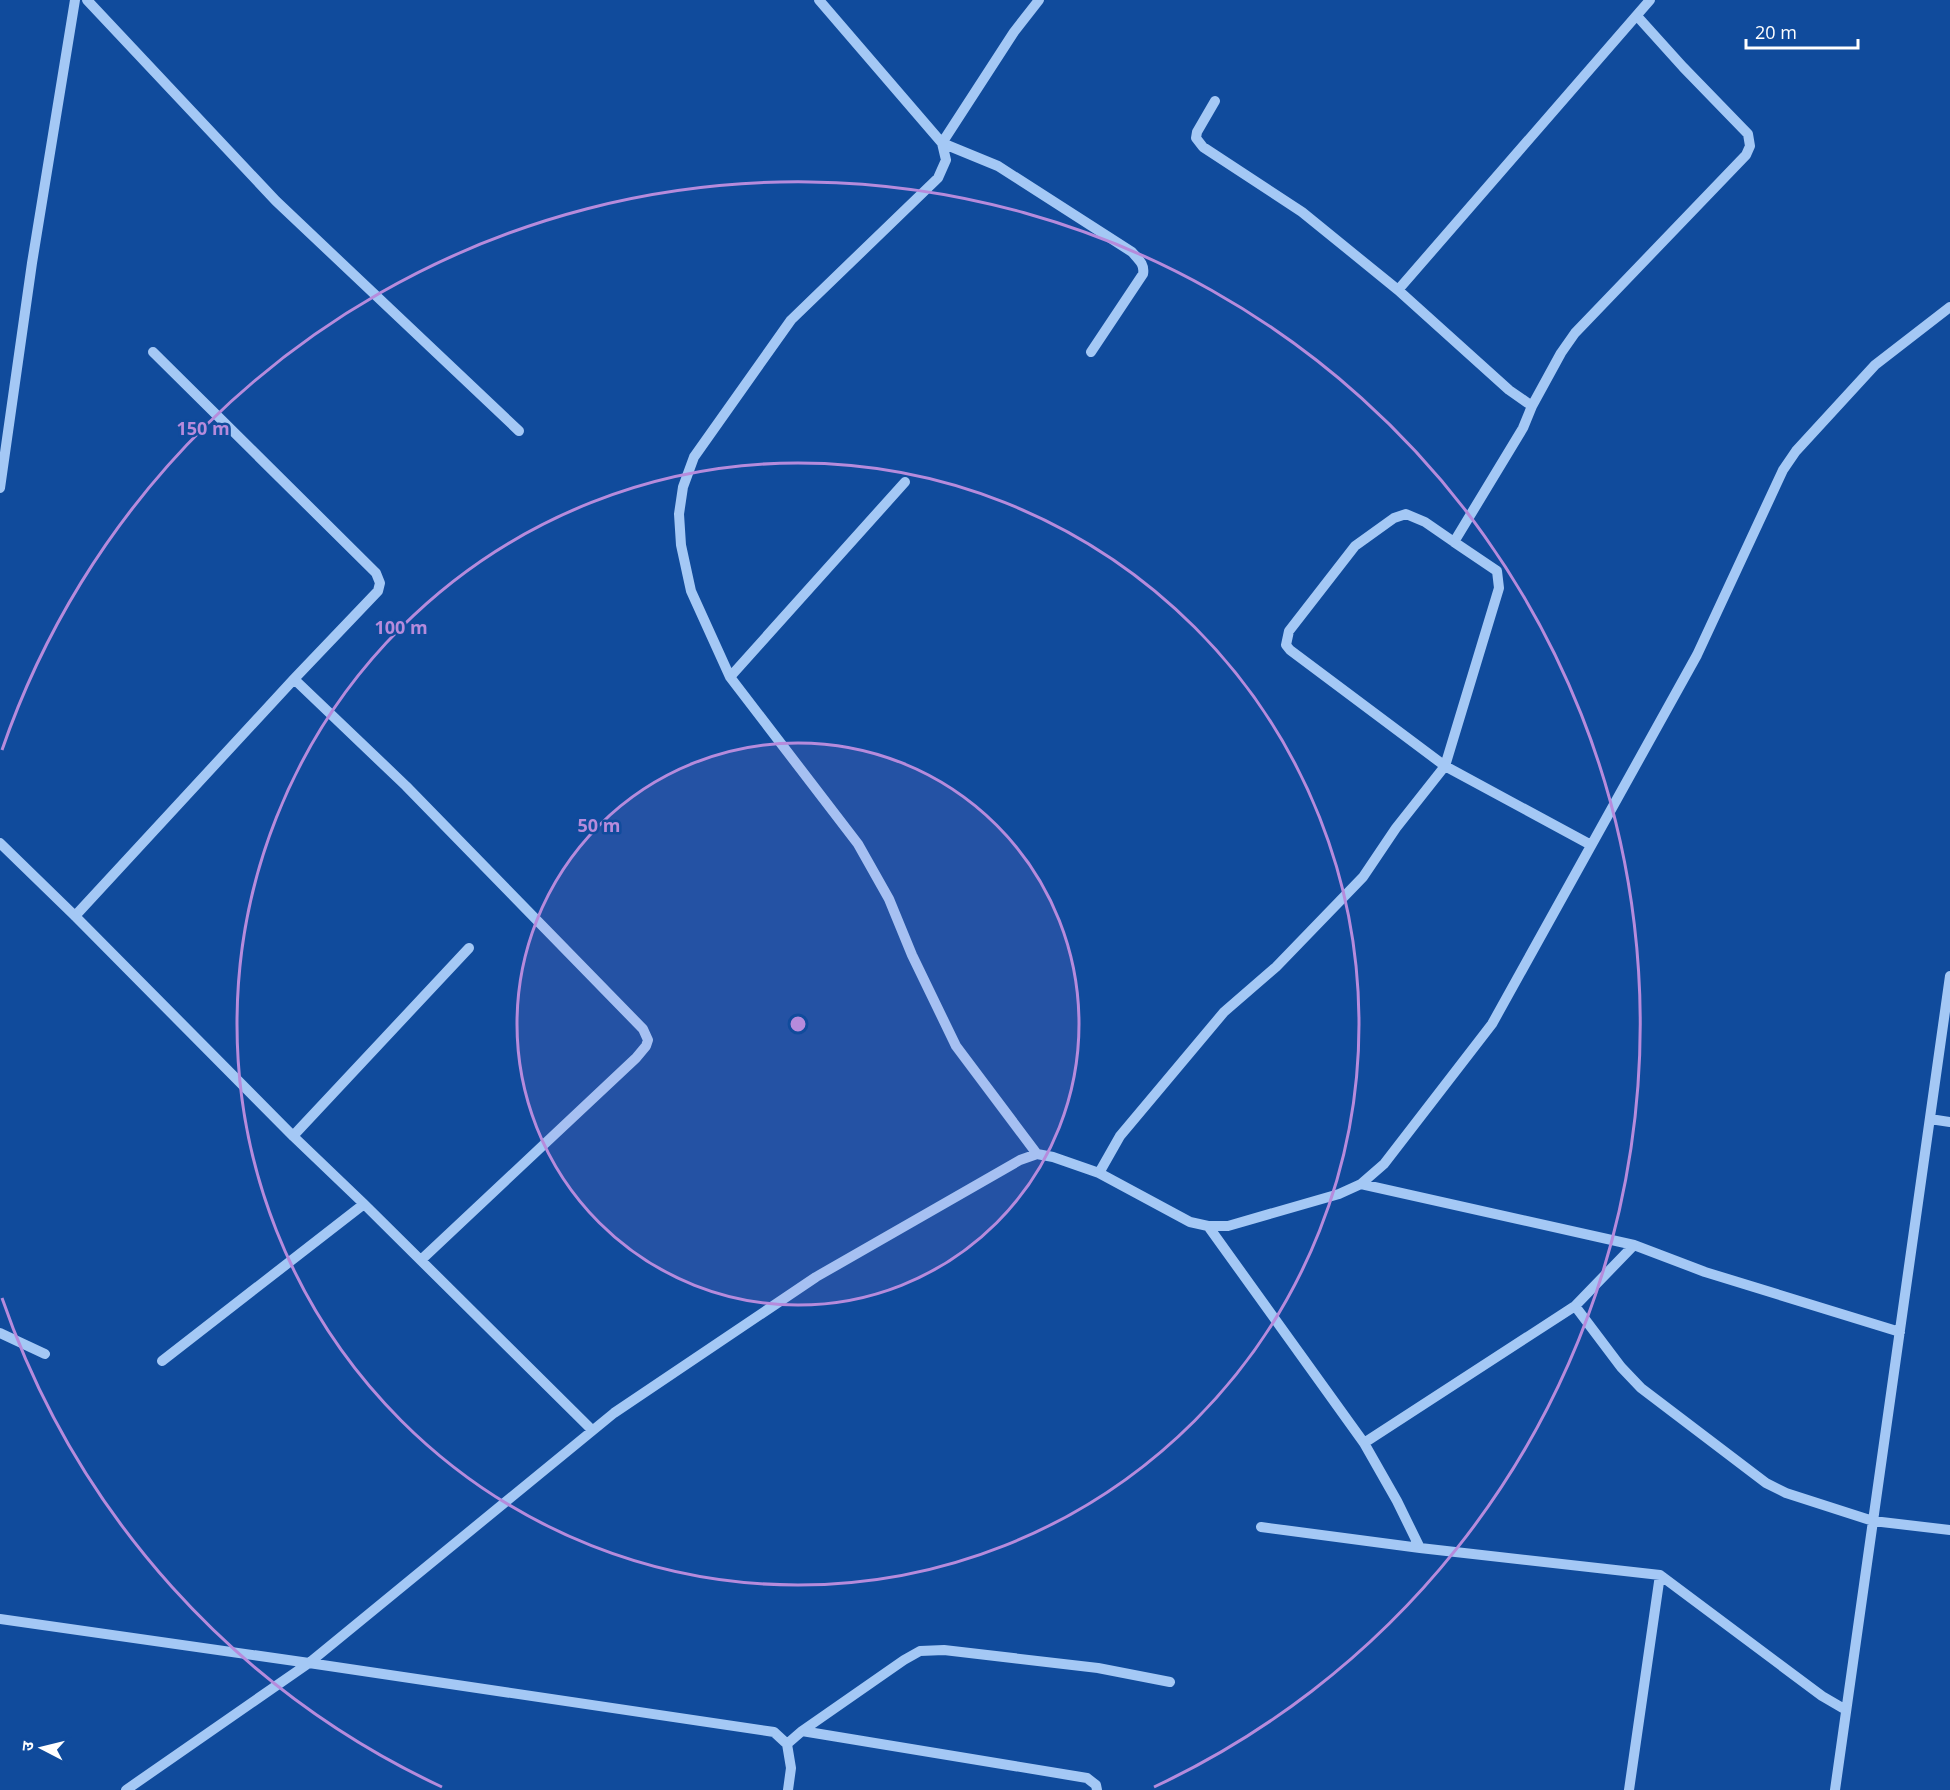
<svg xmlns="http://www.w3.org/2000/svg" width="1950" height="1790" viewBox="0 0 1950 1790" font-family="'Open Sans','Noto Sans Devanagari',sans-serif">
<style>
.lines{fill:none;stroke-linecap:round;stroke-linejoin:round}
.minor{stroke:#a4c8f5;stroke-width:10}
.ring{fill:none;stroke:#b68bdc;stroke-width:3}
.centre{fill:#b68bdc;stroke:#104b9c;stroke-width:3}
.ring-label{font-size:18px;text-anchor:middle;font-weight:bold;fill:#b68bdc;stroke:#104b9c;stroke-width:5;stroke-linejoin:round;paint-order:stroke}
</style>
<rect width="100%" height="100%" fill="#104b9c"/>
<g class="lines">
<path class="minor" d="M87 0 276 201 519 431
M819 0 942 143 946 160 938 178 791 320 694 457 683 487 679 514 681 545 691 591 730 677 858 844 889 899 912 955 956 1046 1037 1154
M1039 0 1014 32 942 143 998 166 1132 252C1138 259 1145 264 1143 274L1091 352
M1398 290 1650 0
M1532 406 1561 353 1575 333 1746 155 1750 146 1748 134 1683 67 1637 16
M0 488 32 263 75 0
M1454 542 1425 522 1406 514 1394 518 1355 546 1289 631 1286 645 1290 650 1445 766 1591 845
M730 677 905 482
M294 679 406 786 643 1029 648 1040 646 1046 636 1058 421 1260
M0 843 75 916 293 1136 364 1204 592 1430
M75 916 294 679 378 591 380 583 376 573 153 352
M1930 1119 1950 1122
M293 1136 469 948
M1099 1173 1120 1136 1224 1012 1276 967 1363 877 1396 828 1445 766 1499 588 1497 571 1454 542 1523 428 1532 406 1509 390 1398 290 1302 212 1203 147 1196 138 1197 132 1215 101
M1361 1184 1634 1245 1705 1272 1900 1332
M1208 1226 1364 1443 1397 1501 1420 1548
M1575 1306 1621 1367 1641 1388 1766 1483 1786 1493 1873 1521 1950 1530
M0 1333 45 1354
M162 1361 364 1204
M1364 1443 1575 1306 1634 1245
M1261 1527 1420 1548 1660 1575 1822 1696 1846 1710
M0 1619 309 1663 774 1732 787 1744 791 1768 788 1790
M802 1731 1087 1778 1096 1785 1097 1790
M787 1744 802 1731 904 1660 920 1651 944 1650 1098 1668 1170 1682
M126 1790 309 1663 614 1413 816 1277 1020 1160 1037 1154 1053 1157 1099 1173 1190 1222 1208 1226H1228L1339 1194 1361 1184 1384 1164 1492 1024 1697 655 1783 470 1796 451 1875 365 1950 307
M1629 1790 1660 1575
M1835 1790 1950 976"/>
</g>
<circle cx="798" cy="1024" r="281" fill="#b68bdc" fill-opacity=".12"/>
<g class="ring">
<circle cx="798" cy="1024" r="281"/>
<circle cx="798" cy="1024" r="561"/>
<path d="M442 1787A842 842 0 0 1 2 1298M2 750A842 842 0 1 1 1154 1787"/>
</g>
<circle cx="798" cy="1024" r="9" class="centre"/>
<g class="ring-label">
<text x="203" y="435">150 m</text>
<text x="401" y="634">100 m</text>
<text x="599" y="832">50 m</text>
</g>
<g transform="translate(42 1748) rotate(277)" stroke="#104b9c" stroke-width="4.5" paint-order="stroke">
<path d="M0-4.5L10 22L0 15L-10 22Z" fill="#ffffff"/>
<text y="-9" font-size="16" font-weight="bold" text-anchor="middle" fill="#ffffff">उ</text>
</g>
<path d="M1746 39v9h112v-9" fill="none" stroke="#ffffff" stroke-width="3"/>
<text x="1755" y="39" font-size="18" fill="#ffffff" stroke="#104b9c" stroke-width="4.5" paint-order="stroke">20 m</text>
</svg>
